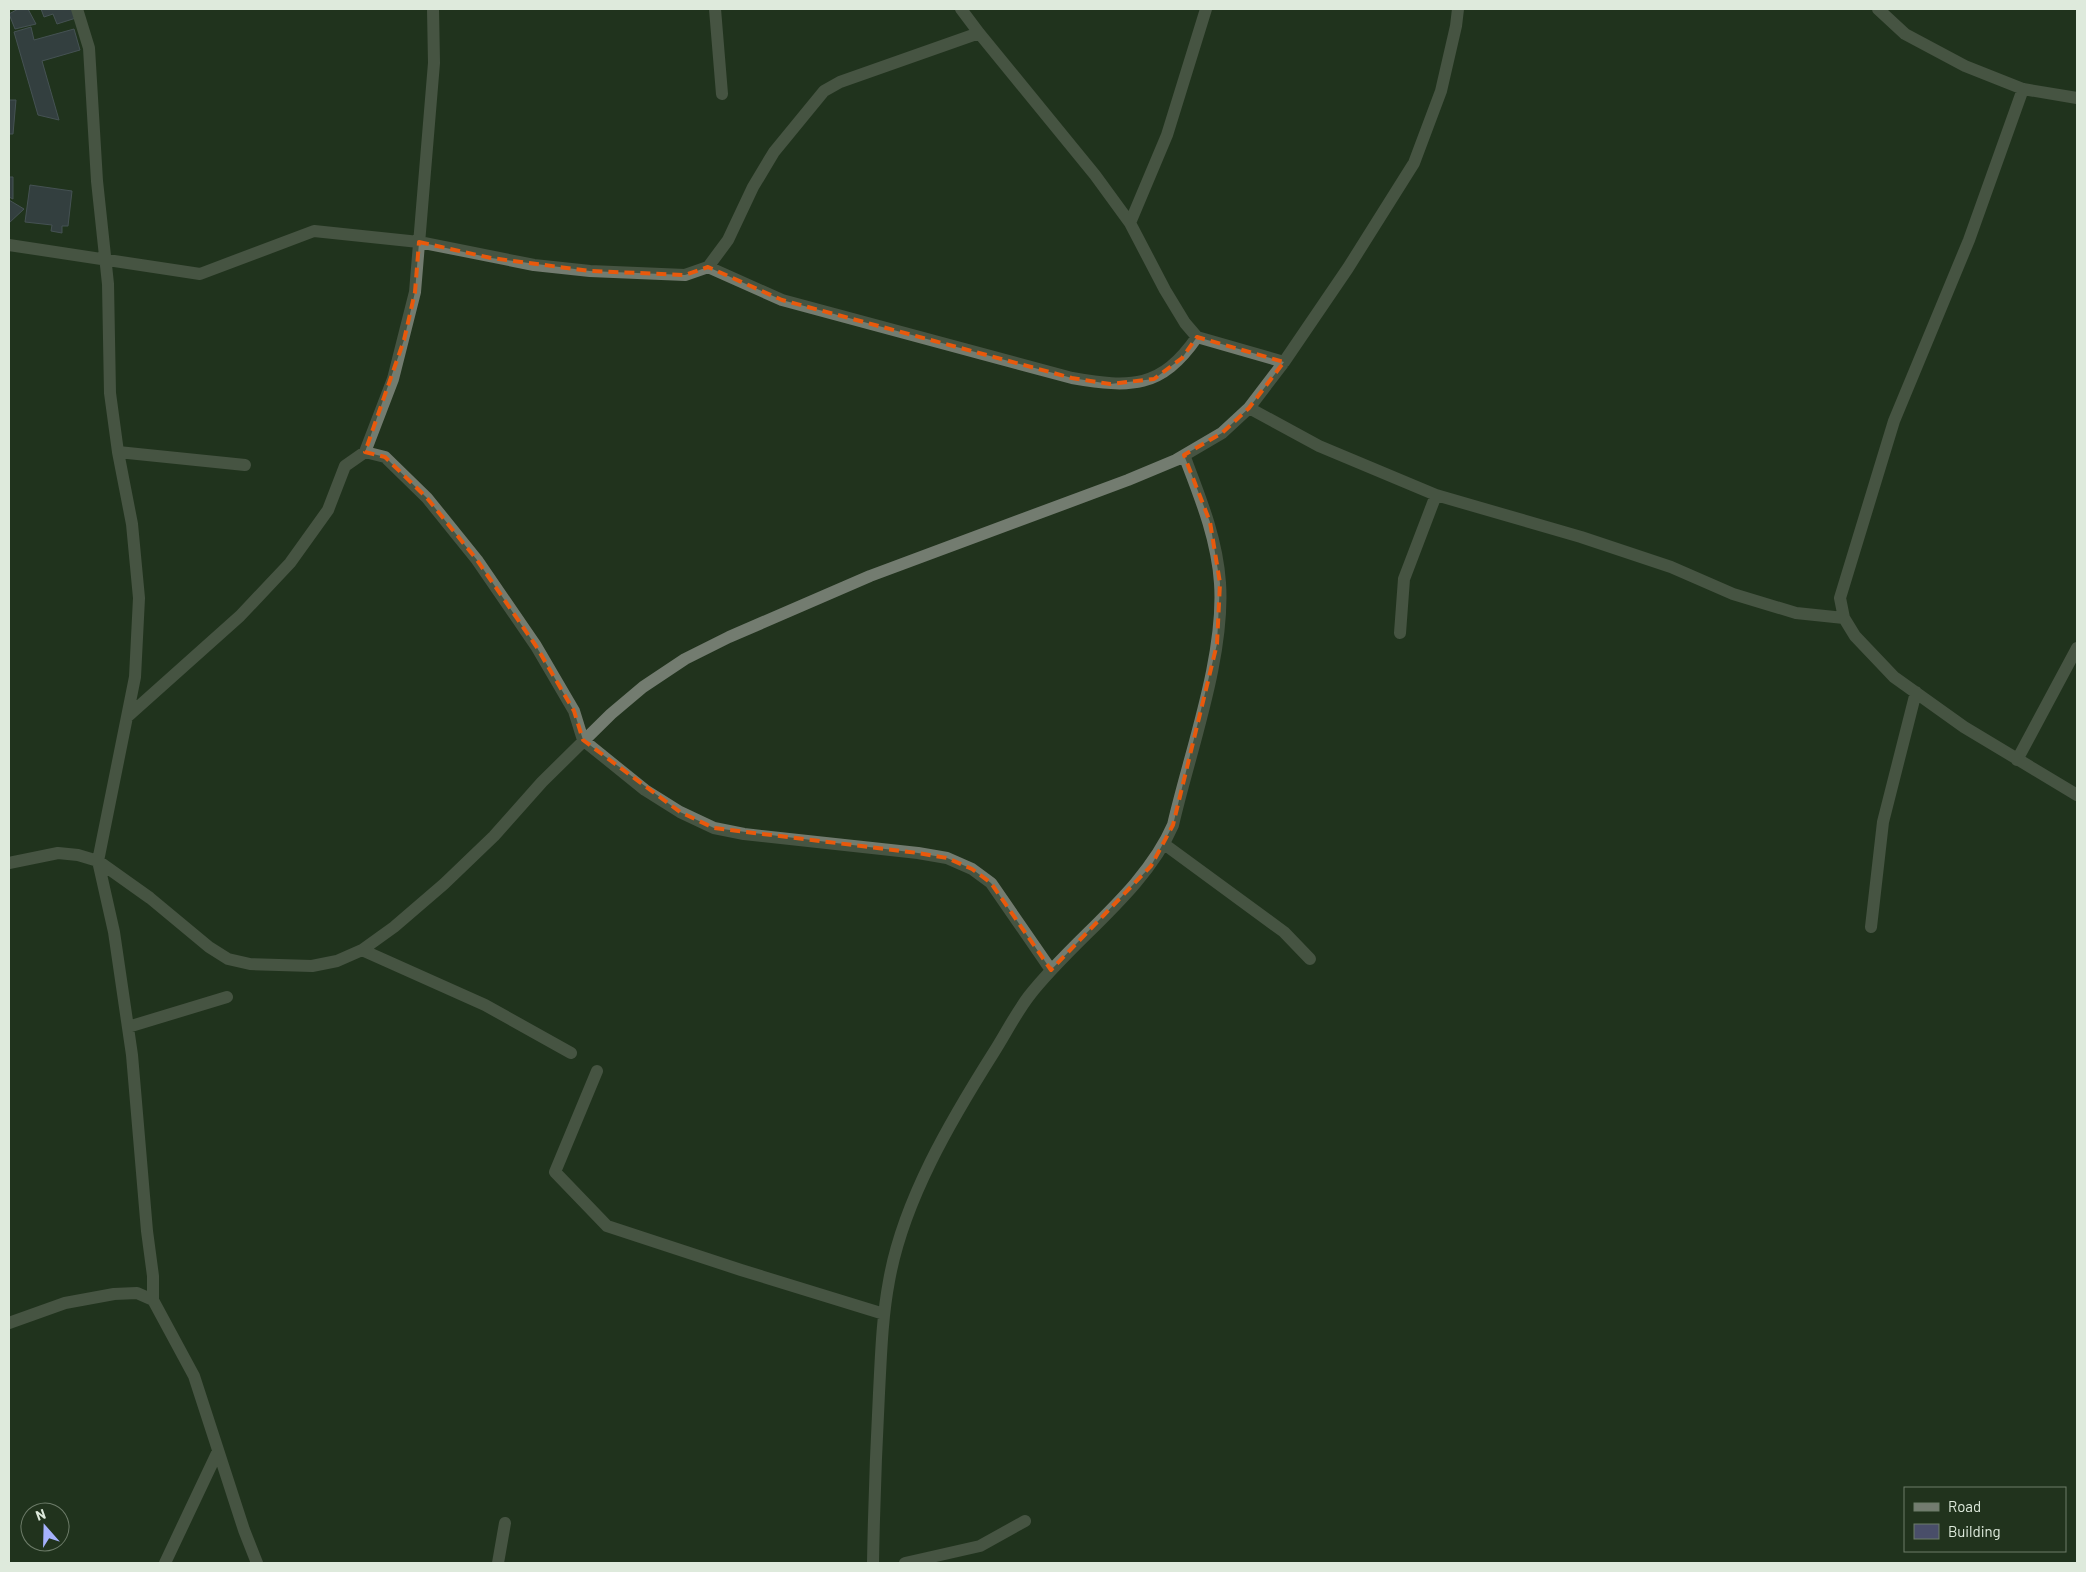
<svg xmlns="http://www.w3.org/2000/svg" width="2086" height="1572" viewBox="0 0 2086 1572" font-family="Barlow,sans-serif">
<style>
.building{fill:#494e69;stroke:#717794}
.lines{fill:none;stroke-linecap:round;stroke-linejoin:round}
.minor{stroke:#737c70;stroke-width:12}
.marked{fill:none;stroke:#e8590c;stroke-width:4;stroke-dasharray:10 6;stroke-linejoin:round}
</style>
<rect width="100%" height="100%" fill="#21331d"/>
<path class="building" d="M18 9H28L36 24 15 29 9 14Z
M41 9H73L76 18 57 24 53 14 44 17Z
M31 27 34 40 74 29 80 50 42 61 59 120 38 115 14 32Z
M9 100H16L13 134H9Z
M9 177H13V199L9 197Z
M30 185 72 191 68 226H62V233L51 231 52 225 25 222Z
M9 200 24 209 9 223Z"/>
<g class="lines">
<path class="minor" d="M77 9 89 48 97 181 108 284 110 393 118 452 132 524 139 598 135 677 98 861 114 932 132 1055 147 1231 153 1276V1300
M715 9 722 94
M961 9 979 33 1095 175 1130 223 1165 290 1185 323 1197 337 1284 362
M1878 9 1905 34 1965 66 2023 89 2077 98
M2023 89 1969 240 1894 421 1840 598 1844 618 1855 636 1894 677 1964 727 2077 795
M1130 223 1167 135 1206 9
M9 245 200 274 314 231 419 242 534 265 590 271 685 275 708 267 728 240 753 187 774 152 824 91 840 82 979 33
M708 267 782 300 1072 378C1131 388 1161 389 1197 337
M1249 408 1319 446 1436 495 1581 537 1671 567 1733 594 1796 613 1844 618
M118 452 245 465
M365 452 393 379 415 292 434 63 433 9
M1400 633 1404 579 1436 495
M127 717 240 616 290 563 328 510 345 466 365 452 385 457 427 498 477 560 536 646 574 711 583 740 645 790 680 812 714 828 744 834 918 853 947 858 972 869 991 883 1051 970
M2017 760 2077 648
M1164 844 1284 932 1310 959
M9 863 58 853 78 855 98 861 150 898 209 947 228 959 250 964 312 966 337 961 362 950 394 927 444 884 494 836 542 782 611 714 643 687 685 659 729 637 870 576 1128 480 1176 460 1222 433 1249 408 1284 362 1348 268 1414 163 1441 91 1456 26 1458 9
M1871 927 1883 822 1916 692
M362 950 485 1005 571 1053
M128 1027 227 997
M597 1071 555 1172 607 1226 741 1270 884 1314
M9 1323 65 1303 114 1294 137 1293 153 1300 194 1376 244 1530 257 1563
M165 1563 218 1451
M498 1563 505 1523
M873 1563C874 1506 876 1450 879 1393 881 1356 882 1318 889 1281 903 1201 951 1120 994 1052 1006 1033 1016 1013 1029 996 1074 938 1144 892 1173 825 1190 751 1225 657 1220 583 1217 538 1200 497 1184 455
M905 1563 980 1546 1025 1521"/>
</g>
<path d="M0 0H2086V1572H0ZM419 242 491 258 590 271 685 275 708 267 782 300 1072 378 1110 384 1154 379 1182 358 1197 337 1284 362 1249 408 1222 433 1184 455 1210 522 1220 583 1217 644 1173 825 1151 866 1051 970 991 883 972 869 947 858 918 853 714 828 680 812 583 740 574 711 536 646 477 560 427 498 385 457 365 452 404 340 415 292Z" fill="#21331d" fill-opacity=".55" fill-rule="evenodd"/>
<path class="marked" d="M419 242 491 258 590 271 685 275 708 267 782 300 1072 378 1110 384 1154 379 1182 358 1197 337 1284 362 1249 408 1222 433 1184 455 1210 522 1220 583 1217 644 1173 825 1151 866 1051 970 991 883 972 869 947 858 918 853 714 828 680 812 583 740 574 711 536 646 477 560 427 498 385 457 365 452 404 340 415 292Z"/>
<rect width="2086" height="1572" fill="none" stroke="#deeadc" stroke-width="20"/>
<rect x="1904" y="1487" width="162" height="65" fill="#21331d" stroke="#6d7c69"/>
<rect x="1914" y="1503" width="25" height="8" fill="#737c70" stroke="#6d7c69"/>
<text x="1948" y="1512" font-size="15" fill="#deeadc">Road</text>
<rect x="1914" y="1524" width="25" height="15" fill="#494e69" stroke="#6d7c69"/>
<text x="1948" y="1537" font-size="15" fill="#deeadc">Building</text>
<g transform="translate(45 1527) rotate(340)"><circle r="24" fill="#21331d" stroke="#6d7c69"/>
<path d="M0-4L9 19L0 12L-9 19Z" fill="#a5b1fc"/>
<text y="-8" font-size="14" font-weight="bold" text-anchor="middle" fill="#deeadc">N</text>
</g>
</svg>
